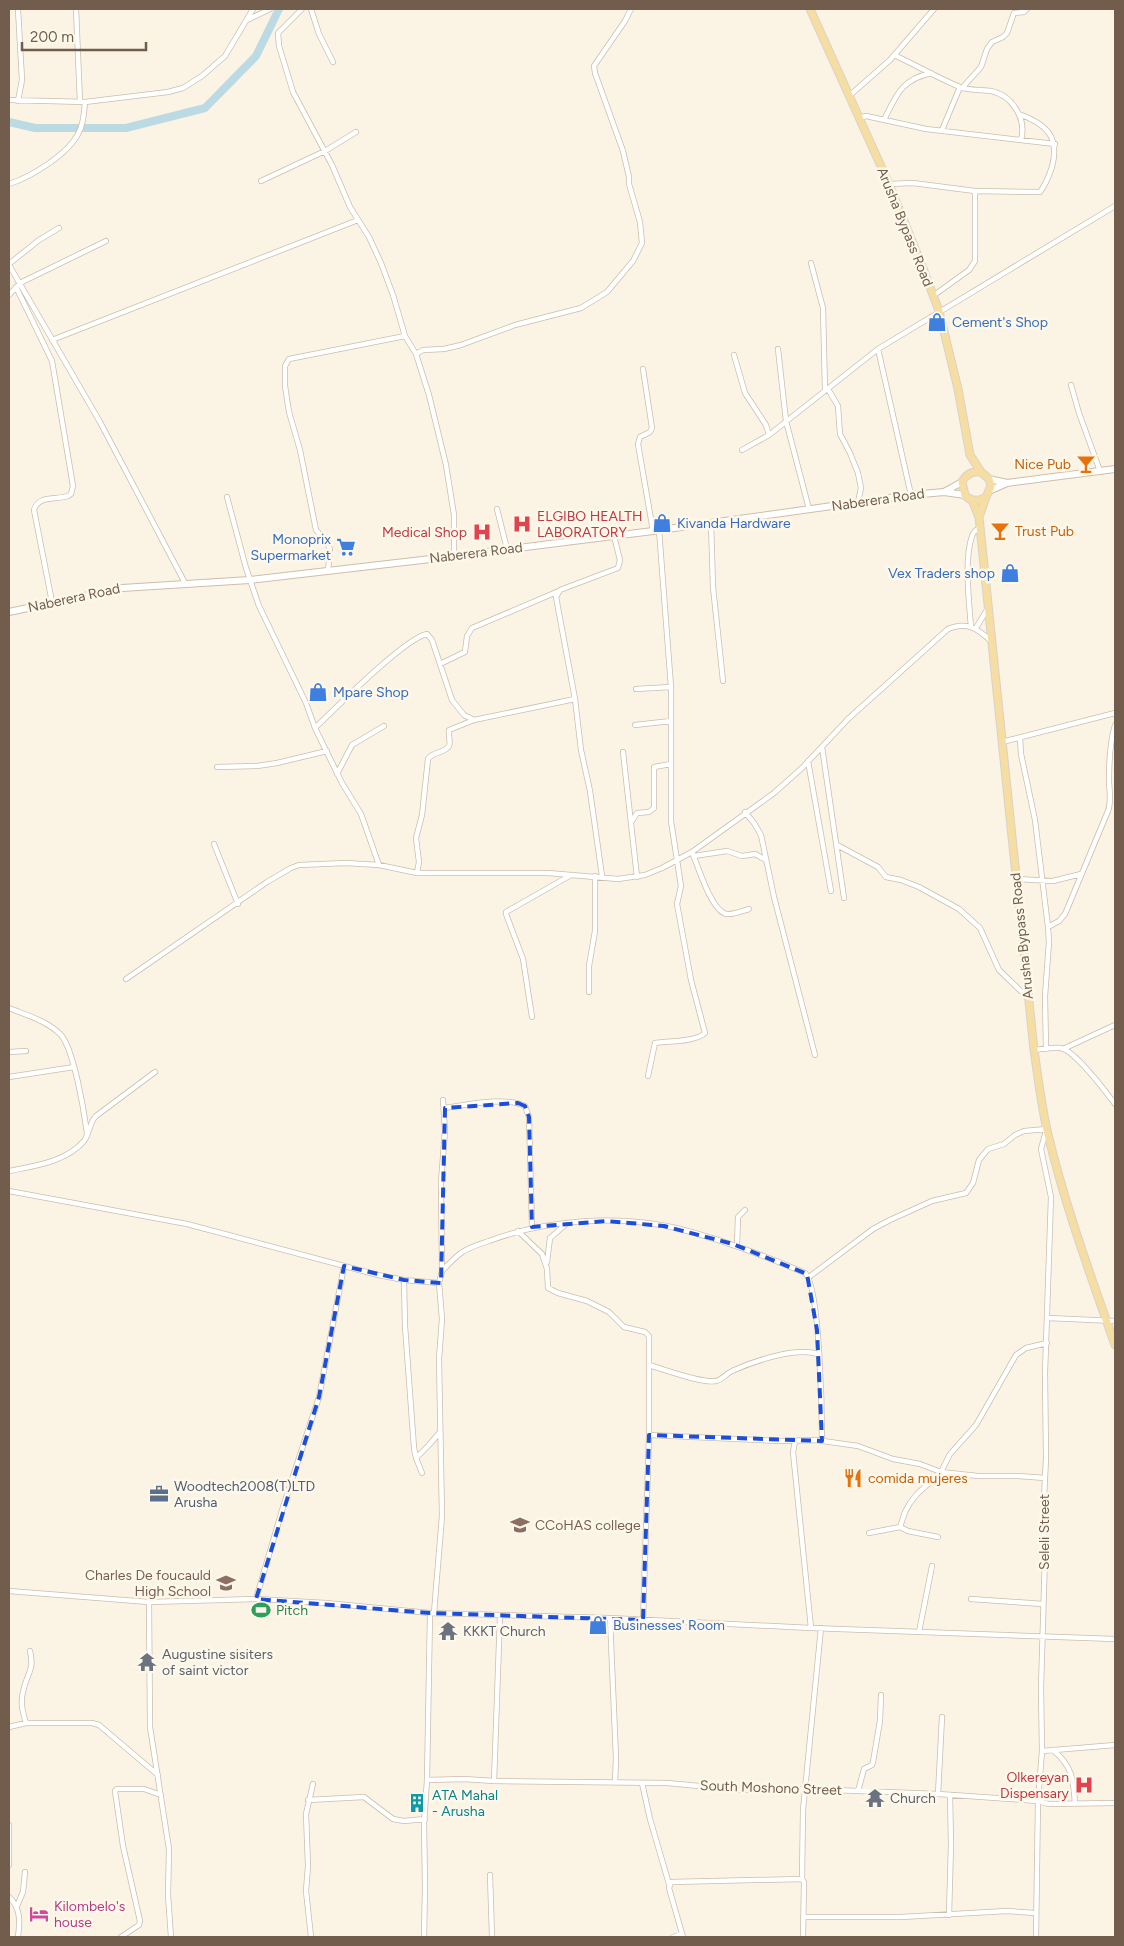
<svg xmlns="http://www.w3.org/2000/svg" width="1124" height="1946" viewBox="0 0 1124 1946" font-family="Figtree,sans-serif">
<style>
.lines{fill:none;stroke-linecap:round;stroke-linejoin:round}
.river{stroke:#bbdae3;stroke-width:8}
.street-casing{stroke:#ccbdac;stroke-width:6}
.secondary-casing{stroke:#cfbdaa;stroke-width:8}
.primary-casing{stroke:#d8d2cd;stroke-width:9}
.street{stroke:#fff;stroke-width:4.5}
.secondary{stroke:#fff;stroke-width:6}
.primary{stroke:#f6dda1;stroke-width:7}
.marked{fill:none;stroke:#1d4ed8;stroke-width:4;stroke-dasharray:10 6;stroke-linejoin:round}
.labels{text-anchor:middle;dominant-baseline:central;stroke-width:5;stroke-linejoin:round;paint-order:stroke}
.street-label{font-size:14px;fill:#725d4c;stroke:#fef8eb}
.shop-label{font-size:14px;fill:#366cbe;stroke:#fef8eb;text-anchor:start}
.food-label{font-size:14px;fill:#c56008;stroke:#fef8eb;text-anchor:start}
.health-label{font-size:14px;fill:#be3a42;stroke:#fef8eb;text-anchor:end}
.service-label{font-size:14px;fill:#4e5e75;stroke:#fef8eb;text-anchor:start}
.education-label{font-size:14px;fill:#785e54;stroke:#fef8eb;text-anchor:start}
.leisure-label{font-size:14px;fill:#27864d;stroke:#fef8eb;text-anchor:start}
.worship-label{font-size:14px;fill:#5b616d;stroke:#fef8eb;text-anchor:start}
.culture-label{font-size:14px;fill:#0d838f;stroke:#fef8eb;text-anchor:start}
.hotel-label{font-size:14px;fill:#b23c85;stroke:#fef8eb;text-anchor:start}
</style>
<rect width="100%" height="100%" fill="#fbf4e5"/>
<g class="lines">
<path class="river" d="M9 122 35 128H77
M84 128H126L205 108 256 56 279 9"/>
<g class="street-casing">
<path id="street" d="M18 9 22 80 18 101
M76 9 80 102
M302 9 278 33 279 46 293 92 332 165 350 207 369 237 381 263 393 295 405 336 416 354 429 395 446 465 454 515V556
M311 9 319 34 333 62
M247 20 270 9
M894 55C916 65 938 78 960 87 970 91 980 89 991 91 1012 95 1027 119 1021 140
M962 88 981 67 987 49 992 42 1003 37 1007 33 1014 13 1024 12 1027 9
M849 96 890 60 934 9
M9 100 85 102 168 92 183 88 202 76 225 56 253 9
M859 118 866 116 926 129 1055 144
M884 120C897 94 901 80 931 73
M942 130 960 87
M261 181 325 151 356 132
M9 184C31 177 69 154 79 132 84 123 84 112 85 102
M889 184 913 183 975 191 1040 192C1046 184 1049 176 1052 167 1060 136 1046 124 1019 114
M811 263 823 308 825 390
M9 264 39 240 59 228
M9 265 100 422 185 583
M16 287 52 361 73 486 71 494 68 496C56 500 38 495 34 510L52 602
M9 295 20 283 106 241
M933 296 969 270 975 261V191
M52 340 358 220
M778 349 786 421 809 509
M878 349 911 495
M416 354 423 350 444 349 461 345 515 325 581 308 607 292 633 261 642 243 640 222 629 184V177L623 151 595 73 594 66 625 21 631 9
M734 355 745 393 766 425 769 435
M643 369 652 428 650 432 640 437 638 444 653 531
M1071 385 1079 413 1100 471
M828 389 838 406 840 434 850 453 858 473 861 488 858 502
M742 450 769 435 878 349 1115 206
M227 497 246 568 259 606 306 703 315 728 342 783 361 814 379 865
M497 509 507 549
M711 523 713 587 723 681
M328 571 330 549 325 540 316 530 300 450 289 412 285 386V366L289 359 405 336
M971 627C969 602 964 559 972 536 973 532 976 530 979 528
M976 628 988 608
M440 664 465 652 467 636 472 628 559 591
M636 689 671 687
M635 725 671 721
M315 728C335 709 405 638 427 634L432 640 452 700 464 715 474 720
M1020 738 1021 754 1035 820 1048 927 1049 942 1045 996 1046 1049
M1002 742 1115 713
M822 747 844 898
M623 752 637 877
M808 761 831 891
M217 767 257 766 277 763 327 751
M337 774 352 745 384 726
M745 812 754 823 761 835 774 897 815 1055
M632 821 637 813 649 812 654 808V767L671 764
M214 844 238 904
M837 845 878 867 886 877 901 880 919 887 959 909 980 928 999 970 1028 998
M692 852C698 866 711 910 726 914 733 915 742 911 749 909
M694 856 727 851 742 856 755 854 766 860
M417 873 419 862 416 838 422 815 428 759C433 751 444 754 449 746 451 742 448 735 449 730L474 720 575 699
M602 876 590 791 581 750 575 699 556 597 560 590 618 568 620 560 614 536
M1017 879 1053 881 1081 874
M1048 927 1059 921 1065 914 1108 811C1112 800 1109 791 1109 780 1109 762 1110 742 1115 725
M126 979 267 882 291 868 299 865 346 863 379 865 417 873H548L618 879 645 875 662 868 692 852 774 793 802 768 848 719 948 629C966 621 977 628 991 641
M589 992V966L595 931V876
M9 1008C26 1015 48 1021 61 1035 74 1050 84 1111 87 1133
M532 1017 523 959 506 914V912L571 875
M1063 1049 1115 1025
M1034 1050C1042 1049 1053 1047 1061 1048 1075 1051 1106 1092 1115 1104
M9 1052 26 1051
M648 1076 655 1043C668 1041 696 1042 705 1033L691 980 677 904 681 886 671 821V687L659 530
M9 1077 74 1067
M445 1108C468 1105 504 1096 525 1106L529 1117 532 1227
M9 1171C34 1166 66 1162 84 1141 90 1133 89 1123 96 1116L155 1072
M9 1191 187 1224 378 1275 404 1280 439 1283 442 1319 439 1359 442 1516 434 1613
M518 1231 542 1254 547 1269 548 1288 558 1293 587 1301 609 1312 624 1327 645 1332 649 1336V1435L643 1620
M737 1246 738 1217 745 1210
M547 1262 550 1238 565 1225
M442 1271C448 1265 454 1258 461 1253 469 1247 480 1244 489 1241 545 1220 617 1214 676 1228 721 1239 763 1255 805 1273 820 1286 822 1415 822 1441
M809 1277 873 1229 890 1220 932 1201 966 1193 973 1183 979 1160 988 1149 1004 1144 1015 1135 1024 1131 1047 1129
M404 1280 405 1326 414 1448 416 1458 422 1473
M439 1283 442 1271 441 1182 445 1131 443 1100
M1048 1318 1115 1321
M649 1365C663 1369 703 1384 716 1381 722 1380 727 1373 732 1371 754 1361 795 1347 818 1354
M649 1435 780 1441 816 1440 858 1446 893 1459 920 1464 941 1472 978 1476H1018L1045 1478
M795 1441 793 1452 811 1628
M416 1458 429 1445 440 1432
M900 1527 908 1531 938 1537
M869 1533 900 1527 905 1512 910 1503 917 1494 941 1472 950 1454 976 1425 1016 1355 1026 1348 1047 1343
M9 1591 149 1602 256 1599 326 1603 430 1613 610 1618 811 1628 1115 1639
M256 1599 283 1507 319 1397 344 1266
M971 1599 1043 1604
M149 1602 150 1727 169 1849 168 1895 171 1937
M610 1618 616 1758 615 1783
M919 1632 932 1566
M26 1723C23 1713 20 1703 23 1692 26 1674 35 1671 30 1651
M9 1727 26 1723H92L99 1725 158 1775
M1053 1750C1073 1767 1073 1779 1075 1803
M1042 1751 1115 1745
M427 1780 464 1779 494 1781 667 1783 742 1790 806 1789 938 1794 1038 1801 1048 1804 1115 1803
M494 1781 500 1615
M642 1783 650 1819 669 1884
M858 1791 864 1769 872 1765 873 1762 880 1721 881 1695
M938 1794 942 1717
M308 1800 364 1797 393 1819 404 1821 425 1819
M9 1825V1865
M490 1875 492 1937
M802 1879 803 1810 821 1628
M9 1897C21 1908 20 1922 18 1937
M17 1906 23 1892 25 1872
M949 1915 951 1844 950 1795
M803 1917H901L1007 1911 1035 1913
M121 1937 139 1925 140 1921 123 1846 115 1791 117 1789H144L161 1795
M311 1937 306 1891 308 1866 306 1814 313 1784
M424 1937 425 1886 424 1823 427 1780 430 1613
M673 1937 682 1934
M683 1937 669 1888 671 1882 802 1879 804 1882 803 1937
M1036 1937 1038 1801 1042 1751 1041 1688 1045 1556 1043 1519 1046 1458 1045 1373 1051 1197 1041 1149 1046 1131"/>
</g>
<g class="secondary-casing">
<path id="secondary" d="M989 479 1007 483
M991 490 1007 483 1115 469
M944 492 962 482
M9 612 122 588 250 580 422 560 653 531 911 495 944 492 965 495"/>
</g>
<g class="primary-casing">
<path id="primary" d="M810 9 889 184 924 271 939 311 958 389 970 455 981 472 989 479 991 486 986 497C978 502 971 502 965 495L962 482C966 474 972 471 981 472
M972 500 979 517 1034 1050C1038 1077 1041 1103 1047 1130 1064 1203 1090 1274 1115 1345
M979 517 986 497"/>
</g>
<use href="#street" class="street"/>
<use href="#secondary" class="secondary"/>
<use href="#primary" class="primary"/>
</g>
<path class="marked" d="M518 1103 525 1106 529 1117 532 1227 606 1221 664 1226 733 1244 807 1274 817 1330 822 1441 649 1435 643 1620 430 1613 256 1599 319 1397 344 1266 404 1280 441 1283 445 1108Z"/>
<defs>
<g id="shop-bare" transform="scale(1.5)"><path d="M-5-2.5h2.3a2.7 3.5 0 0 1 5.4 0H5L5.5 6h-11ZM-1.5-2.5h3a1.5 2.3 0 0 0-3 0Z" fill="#3f7fe0" stroke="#fef8eb" stroke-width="2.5" paint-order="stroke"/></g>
<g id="bar-bare" transform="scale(1.5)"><path d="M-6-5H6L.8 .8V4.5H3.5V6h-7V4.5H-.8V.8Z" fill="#e8710a" stroke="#fef8eb" stroke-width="2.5" paint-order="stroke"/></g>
<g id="hospital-bare" transform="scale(1.5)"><path d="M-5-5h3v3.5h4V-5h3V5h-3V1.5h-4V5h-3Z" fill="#e0444e" stroke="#fef8eb" stroke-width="2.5" paint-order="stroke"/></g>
<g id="supermarket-bare" transform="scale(1.5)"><path d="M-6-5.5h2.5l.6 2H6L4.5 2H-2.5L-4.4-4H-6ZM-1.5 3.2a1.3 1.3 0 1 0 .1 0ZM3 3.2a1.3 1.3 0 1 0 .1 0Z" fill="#3f7fe0" stroke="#fef8eb" stroke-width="2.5" paint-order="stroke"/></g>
<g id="restaurant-bare" transform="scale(1.5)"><path d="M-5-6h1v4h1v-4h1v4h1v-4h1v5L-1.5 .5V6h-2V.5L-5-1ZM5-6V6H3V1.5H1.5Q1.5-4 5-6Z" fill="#e8710a" stroke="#fef8eb" stroke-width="2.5" paint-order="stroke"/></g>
<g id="office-bare" transform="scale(1.5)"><path d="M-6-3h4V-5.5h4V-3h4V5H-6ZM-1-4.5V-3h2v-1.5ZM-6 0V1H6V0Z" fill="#5c6f8a" stroke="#fef8eb" stroke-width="2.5" paint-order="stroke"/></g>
<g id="university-bare" transform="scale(1.5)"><path d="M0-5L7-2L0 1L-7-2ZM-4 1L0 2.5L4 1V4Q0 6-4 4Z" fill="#8d6e63" stroke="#fef8eb" stroke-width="2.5" paint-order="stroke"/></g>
<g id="school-bare" transform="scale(1.5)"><path d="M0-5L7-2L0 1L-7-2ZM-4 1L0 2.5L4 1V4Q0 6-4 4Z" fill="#8d6e63" stroke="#fef8eb" stroke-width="2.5" paint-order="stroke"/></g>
<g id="stadium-bare" transform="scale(1.5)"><path d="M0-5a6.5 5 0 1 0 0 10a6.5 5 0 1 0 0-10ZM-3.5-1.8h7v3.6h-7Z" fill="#2e9e5b" stroke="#fef8eb" stroke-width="2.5" paint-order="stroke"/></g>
<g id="temple-bare" transform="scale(1.5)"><path d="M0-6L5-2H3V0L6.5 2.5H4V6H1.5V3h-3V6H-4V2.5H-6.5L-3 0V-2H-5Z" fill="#6b7280" stroke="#fef8eb" stroke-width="2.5" paint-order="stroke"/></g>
<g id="building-bare" transform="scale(1.5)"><path d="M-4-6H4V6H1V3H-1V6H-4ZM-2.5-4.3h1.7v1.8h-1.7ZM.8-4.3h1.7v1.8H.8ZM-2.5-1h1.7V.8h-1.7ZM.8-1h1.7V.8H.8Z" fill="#0f9aa8" stroke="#fef8eb" stroke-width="2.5" paint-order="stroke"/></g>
<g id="hotel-bare" transform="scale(1.5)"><path d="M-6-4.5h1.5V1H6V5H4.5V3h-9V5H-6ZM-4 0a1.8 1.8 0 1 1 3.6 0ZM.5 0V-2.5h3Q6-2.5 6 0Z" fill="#d1479c" stroke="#fef8eb" stroke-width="2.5" paint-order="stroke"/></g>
</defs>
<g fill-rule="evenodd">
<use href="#shop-bare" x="937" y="322"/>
<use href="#bar-bare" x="1086" y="464"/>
<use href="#shop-bare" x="662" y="523"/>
<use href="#hospital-bare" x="522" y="524"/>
<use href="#bar-bare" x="1000" y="531"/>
<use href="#hospital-bare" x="482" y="532"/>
<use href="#supermarket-bare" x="346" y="547"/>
<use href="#shop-bare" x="1010" y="573"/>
<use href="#shop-bare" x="318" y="692"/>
<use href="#restaurant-bare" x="853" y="1478"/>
<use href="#office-bare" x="159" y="1494"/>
<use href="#university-bare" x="520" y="1525"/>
<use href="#school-bare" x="226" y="1583"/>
<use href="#stadium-bare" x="261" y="1610"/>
<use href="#shop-bare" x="598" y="1625"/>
<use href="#temple-bare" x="448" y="1631"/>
<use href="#temple-bare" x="147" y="1662"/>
<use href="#hospital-bare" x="1084" y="1785"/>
<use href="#temple-bare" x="875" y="1798"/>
<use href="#building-bare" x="417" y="1803"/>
<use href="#hotel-bare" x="39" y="1914"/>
</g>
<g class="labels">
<g class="street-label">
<text transform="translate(905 227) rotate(68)">Arusha Bypass Road</text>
<text transform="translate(878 500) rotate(-8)">Naberera Road</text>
<text transform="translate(476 553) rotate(-7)">Naberera Road</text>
<text transform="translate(74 598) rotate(-12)">Naberera Road</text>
<text transform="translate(1022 936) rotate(-96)">Arusha Bypass Road</text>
<text transform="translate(1044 1532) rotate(-90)">Seleli Street</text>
<text transform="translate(771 1788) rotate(2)">South Moshono Street</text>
</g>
<g class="shop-label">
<text x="952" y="322">Cement's Shop</text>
<text x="677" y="523">Kivanda Hardware</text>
<text x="331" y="539" text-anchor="end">Monoprix<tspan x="331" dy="16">Supermarket</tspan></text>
<text x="995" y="573" text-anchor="end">Vex Traders shop</text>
<text x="333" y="692">Mpare Shop</text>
<text x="613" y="1625">Businesses' Room</text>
</g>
<g class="food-label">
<text x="1071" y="464" text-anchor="end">Nice Pub</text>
<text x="1015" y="531">Trust Pub</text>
<text x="868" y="1478">comida mujeres</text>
</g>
<g class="health-label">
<text x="537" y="516" text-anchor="start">ELGIBO HEALTH<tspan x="537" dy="16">LABORATORY</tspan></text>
<text x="467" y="532">Medical Shop</text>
<text x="1069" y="1777">Olkereyan<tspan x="1069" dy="16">Dispensary</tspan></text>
</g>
<g class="service-label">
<text x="174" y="1486">Woodtech2008(T)LTD<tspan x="174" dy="16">Arusha</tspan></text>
</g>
<g class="education-label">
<text x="535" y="1525">CCoHAS college</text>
<text x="211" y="1575" text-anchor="end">Charles De foucauld<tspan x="211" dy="16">High School</tspan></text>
</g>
<g class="leisure-label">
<text x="276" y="1610">Pitch</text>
</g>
<g class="worship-label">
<text x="463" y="1631">KKKT Church</text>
<text x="162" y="1654">Augustine sisiters<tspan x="162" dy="16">of saint victor</tspan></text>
<text x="890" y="1798">Church</text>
</g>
<g class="culture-label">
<text x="432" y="1795">ATA Mahal<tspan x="432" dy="16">- Arusha</tspan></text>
</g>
<g class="hotel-label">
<text x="54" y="1906">Kilombelo's<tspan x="54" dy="16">house</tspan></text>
</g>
</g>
<rect width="1124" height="1946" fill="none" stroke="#725d4c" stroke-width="20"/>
<path d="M22 42v8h124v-8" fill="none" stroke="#725d4c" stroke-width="2.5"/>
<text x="30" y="42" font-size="15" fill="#725d4c" stroke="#fef8eb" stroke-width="4" paint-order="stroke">200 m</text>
</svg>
